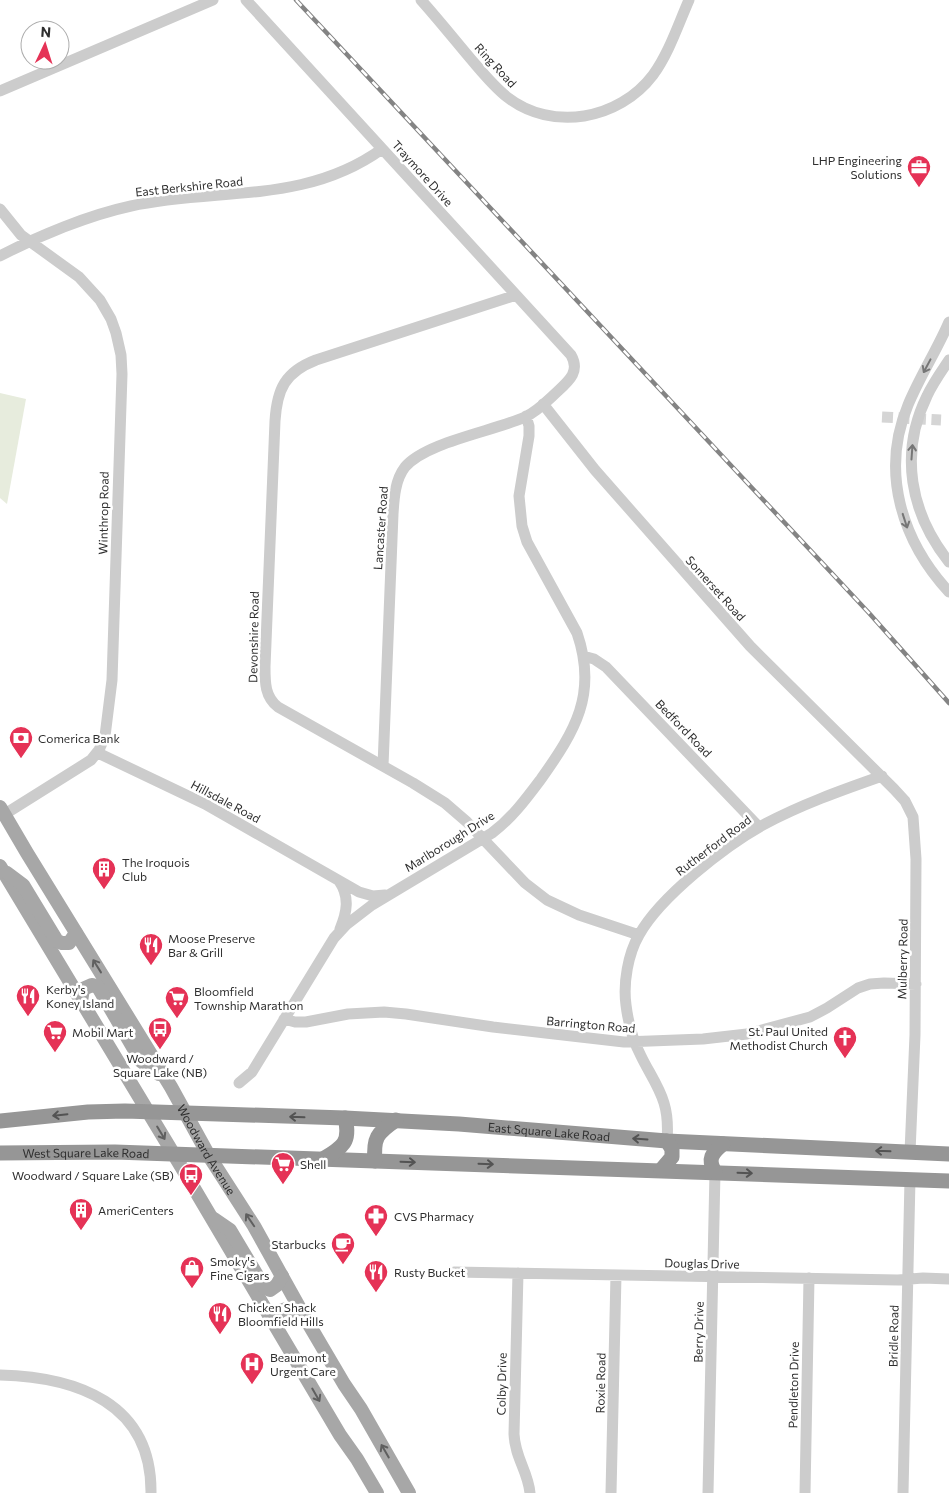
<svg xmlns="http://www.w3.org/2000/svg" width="949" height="1493" viewBox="0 0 949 1493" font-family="Commissioner,sans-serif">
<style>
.green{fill:#e7ecdd}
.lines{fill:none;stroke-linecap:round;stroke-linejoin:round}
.minor-tunnel{stroke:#d5d5d5;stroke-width:11;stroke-dasharray:11 5.5;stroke-linecap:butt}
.minor{stroke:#ccc;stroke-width:11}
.major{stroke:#a7a7a7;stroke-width:14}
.highway{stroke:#969696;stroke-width:15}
.rail-casing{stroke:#848484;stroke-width:4.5}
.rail{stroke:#fff;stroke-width:2.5;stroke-dasharray:8;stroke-linecap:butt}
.oneway{stroke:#767676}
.oneway2{stroke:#5f5f5f}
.oneway3{stroke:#535353}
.labels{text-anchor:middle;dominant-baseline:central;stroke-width:5;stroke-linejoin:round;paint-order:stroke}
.street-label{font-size:12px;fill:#2f2f2f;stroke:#fff}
.poi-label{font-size:12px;fill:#2f2f2f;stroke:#fff;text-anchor:start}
</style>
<rect width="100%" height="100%" fill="#fff"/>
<path class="green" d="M0 393 26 399 7 504 0 498Z"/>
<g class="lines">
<path class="minor-tunnel" d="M882 417 941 420"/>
<path class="minor" d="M246 0 571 355C580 371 570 380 558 391 548 400 538 411 525 417 494 431 426 442 405 467 395 480 394 498 393 514L383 766
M421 0C438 19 454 39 470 58 482 72 493 86 507 97 552 132 619 120 653 75 669 53 678 25 689 0
M0 91 213 0
M0 209 21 235 79 277 100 300 111 319 116 333 121 355 122 374 112 680 105 736 99 750 91 760 5 814
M0 256C38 236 89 215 131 206 218 187 304 205 382 149
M516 295 316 360C285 372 277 389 275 421L265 667C265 683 265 697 278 707L413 783 445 803 467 822 525 883 547 900 579 915 639 935
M949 322C937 350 920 376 908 405 880 472 902 541 949 592
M949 360C941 372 933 383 927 396 899 453 910 513 949 562
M543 404 595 470 750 646 894 789 905 801 913 817 916 859 915 1035 910 1152
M583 656 594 659 606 667 759 827
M98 753 205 804 359 892 373 896 385 895
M339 881C350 897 347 912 340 929
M284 1019 295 1022H306L348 1014 384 1012 406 1014 493 1027 624 1042 703 1039 747 1034 810 1017 827 1008 858 988 870 984 884 983 916 984
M239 1083 252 1072 334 938 346 925 372 905 492 833C512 818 526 799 541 779 575 731 598 694 577 633L527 542 522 526 519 496 529 436V426L526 416
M667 1141C668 1128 668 1116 664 1103 659 1086 648 1071 641 1056 633 1041 628 1021 626 1005 623 983 628 954 639 935 660 897 725 846 763 825 800 805 842 790 882 776
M454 1272 898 1280 923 1278 949 1279
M518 1273 514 1434C515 1458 528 1471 530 1493
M0 1375C77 1377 152 1403 151 1493
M611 1493 616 1275
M708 1493 715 1172
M805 1493 809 1278
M903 1493 910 1179"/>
<g class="major">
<path id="s1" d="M0 807 27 853 171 1087 209 1156 254 1226 304 1316 344 1384 361 1409 409 1493"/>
<path d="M0 866 182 1168 340 1435 357 1459 377 1493"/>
<path d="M7 873 23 885 57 941 62 943H69L76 933"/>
<path d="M81 1001 83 989 92 985 98 987 141 1061 159 1074"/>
<path d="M214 1219 230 1230 264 1287 270 1290 277 1285 282 1276"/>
<path d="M273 1322C282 1304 287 1308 304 1316"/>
</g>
<g class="highway">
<path id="s2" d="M0 1121 88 1112 125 1111 345 1118 459 1124 667 1141 949 1154"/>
<path id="s3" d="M0 1153 115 1152 949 1181"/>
<path d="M323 1159C343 1147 351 1142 345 1118"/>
<path d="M375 1161C373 1138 377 1133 396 1120"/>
<path d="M661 1170 672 1157V1149L667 1141"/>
<path d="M715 1172C707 1159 712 1153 723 1144"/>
</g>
<g class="rail-casing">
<path id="rail" d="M296 0 869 613 949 703"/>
</g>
<use href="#rail" class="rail"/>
</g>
<defs><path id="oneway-shaft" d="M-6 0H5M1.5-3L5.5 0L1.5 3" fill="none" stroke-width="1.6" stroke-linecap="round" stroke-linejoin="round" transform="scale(1.25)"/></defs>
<g class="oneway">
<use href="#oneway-shaft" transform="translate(927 366) rotate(118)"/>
<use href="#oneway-shaft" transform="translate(912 452) rotate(-86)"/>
<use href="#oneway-shaft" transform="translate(905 521) rotate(72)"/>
</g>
<g class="oneway2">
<use href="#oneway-shaft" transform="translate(97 966) rotate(-122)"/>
<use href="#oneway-shaft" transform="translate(161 1133) rotate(59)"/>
<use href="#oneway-shaft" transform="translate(250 1220) rotate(-124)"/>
<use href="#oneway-shaft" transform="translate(316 1395) rotate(60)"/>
<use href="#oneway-shaft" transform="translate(385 1451) rotate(-120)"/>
</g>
<g class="oneway3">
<use href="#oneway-shaft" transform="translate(60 1115) rotate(174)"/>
<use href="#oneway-shaft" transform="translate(297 1117) rotate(-178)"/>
<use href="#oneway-shaft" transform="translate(640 1139) rotate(-176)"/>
<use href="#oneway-shaft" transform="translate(883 1151) rotate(-178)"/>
<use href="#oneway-shaft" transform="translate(408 1162) rotate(2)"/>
<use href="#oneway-shaft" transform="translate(486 1164) rotate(2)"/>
<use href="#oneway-shaft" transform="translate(745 1173) rotate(2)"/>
</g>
<defs>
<g id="office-pin" transform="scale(1.25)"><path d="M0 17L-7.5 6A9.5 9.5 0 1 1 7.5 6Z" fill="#e53256" stroke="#fff"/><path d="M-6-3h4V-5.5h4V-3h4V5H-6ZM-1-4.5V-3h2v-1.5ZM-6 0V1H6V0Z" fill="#fff"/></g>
<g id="bank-pin" transform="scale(1.25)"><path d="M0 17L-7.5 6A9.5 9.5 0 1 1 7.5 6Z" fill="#e53256" stroke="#fff"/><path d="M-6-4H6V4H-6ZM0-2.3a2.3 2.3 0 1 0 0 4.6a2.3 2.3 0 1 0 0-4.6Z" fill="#fff"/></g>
<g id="building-pin" transform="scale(1.25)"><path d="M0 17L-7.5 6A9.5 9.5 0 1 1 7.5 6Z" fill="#e53256" stroke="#fff"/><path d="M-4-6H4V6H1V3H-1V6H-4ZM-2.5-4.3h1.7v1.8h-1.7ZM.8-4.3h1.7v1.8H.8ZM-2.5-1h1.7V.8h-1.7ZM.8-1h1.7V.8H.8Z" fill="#fff"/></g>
<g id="restaurant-pin" transform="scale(1.25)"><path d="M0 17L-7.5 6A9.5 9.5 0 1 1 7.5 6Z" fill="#e53256" stroke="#fff"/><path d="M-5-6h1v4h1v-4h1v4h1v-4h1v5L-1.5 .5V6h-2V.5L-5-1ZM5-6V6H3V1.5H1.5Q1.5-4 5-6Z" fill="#fff"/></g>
<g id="supermarket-pin" transform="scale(1.25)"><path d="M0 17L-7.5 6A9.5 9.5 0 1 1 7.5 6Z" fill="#e53256" stroke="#fff"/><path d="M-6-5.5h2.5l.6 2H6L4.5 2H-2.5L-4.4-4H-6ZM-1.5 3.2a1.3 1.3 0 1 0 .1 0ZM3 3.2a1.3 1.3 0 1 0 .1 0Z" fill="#fff"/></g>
<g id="bus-pin" transform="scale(1.25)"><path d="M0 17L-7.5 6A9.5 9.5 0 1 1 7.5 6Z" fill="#e53256" stroke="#fff"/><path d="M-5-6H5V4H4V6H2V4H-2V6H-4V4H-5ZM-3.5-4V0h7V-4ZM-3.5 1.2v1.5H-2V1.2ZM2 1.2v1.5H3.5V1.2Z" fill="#fff"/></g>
<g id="church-pin" transform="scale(1.25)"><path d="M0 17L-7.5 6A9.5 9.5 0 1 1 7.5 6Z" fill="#e53256" stroke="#fff"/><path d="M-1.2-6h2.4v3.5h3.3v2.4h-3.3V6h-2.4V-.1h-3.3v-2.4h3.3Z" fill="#fff"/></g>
<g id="pharmacy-pin" transform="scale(1.25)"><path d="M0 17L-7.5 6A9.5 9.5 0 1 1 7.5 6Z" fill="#e53256" stroke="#fff"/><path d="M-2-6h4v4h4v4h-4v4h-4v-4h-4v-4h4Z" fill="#fff"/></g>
<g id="cafe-pin" transform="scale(1.25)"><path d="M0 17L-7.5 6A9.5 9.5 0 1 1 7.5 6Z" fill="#e53256" stroke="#fff"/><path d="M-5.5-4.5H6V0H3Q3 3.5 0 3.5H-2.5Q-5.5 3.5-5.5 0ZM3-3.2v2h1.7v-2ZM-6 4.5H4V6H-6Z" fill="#fff"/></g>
<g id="shop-pin" transform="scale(1.25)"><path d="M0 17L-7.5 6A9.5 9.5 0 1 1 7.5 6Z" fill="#e53256" stroke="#fff"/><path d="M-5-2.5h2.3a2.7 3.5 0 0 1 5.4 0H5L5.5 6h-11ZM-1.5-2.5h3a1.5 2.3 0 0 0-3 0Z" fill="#fff"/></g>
<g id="hospital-pin" transform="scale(1.25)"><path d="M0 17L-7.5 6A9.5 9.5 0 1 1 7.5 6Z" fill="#e53256" stroke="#fff"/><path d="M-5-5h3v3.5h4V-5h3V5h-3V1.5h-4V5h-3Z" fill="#fff"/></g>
</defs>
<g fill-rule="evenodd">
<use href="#office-pin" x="919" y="167"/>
<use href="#bank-pin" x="21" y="738"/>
<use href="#building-pin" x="104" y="869"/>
<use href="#restaurant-pin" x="151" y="945"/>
<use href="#restaurant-pin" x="28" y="996"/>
<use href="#supermarket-pin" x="177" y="998"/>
<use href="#bus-pin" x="160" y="1029"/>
<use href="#supermarket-pin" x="55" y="1032"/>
<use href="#church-pin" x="845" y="1038"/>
<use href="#supermarket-pin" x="283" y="1164"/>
<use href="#bus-pin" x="191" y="1175"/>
<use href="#building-pin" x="81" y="1210"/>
<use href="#pharmacy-pin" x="376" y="1216"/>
<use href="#cafe-pin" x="343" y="1244"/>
<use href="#shop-pin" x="192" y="1268"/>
<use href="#restaurant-pin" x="376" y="1272"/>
<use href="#restaurant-pin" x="220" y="1314"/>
<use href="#hospital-pin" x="252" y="1364"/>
</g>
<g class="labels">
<g class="street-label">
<text transform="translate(496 65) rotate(47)">Ring Road</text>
<text transform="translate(423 173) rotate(48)">Traymore Drive</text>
<text transform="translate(189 186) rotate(-6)">East Berkshire Road</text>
<text transform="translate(103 513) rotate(-89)">Winthrop Road</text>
<text transform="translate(380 528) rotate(-86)">Lancaster Road</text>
<text transform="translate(716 588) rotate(48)">Somerset Road</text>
<text transform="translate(253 637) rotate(-89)">Devonshire Road</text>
<text transform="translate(684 728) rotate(46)">Bedford Road</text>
<text transform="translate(226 801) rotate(28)">Hillsdale Road</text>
<text transform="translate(449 841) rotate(-32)">Marlborough Drive</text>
<text transform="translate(713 845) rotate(-37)">Rutherford Road</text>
<text transform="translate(902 959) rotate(-89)">Mulberry Road</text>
<text transform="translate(591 1024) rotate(5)">Barrington Road</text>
<text stroke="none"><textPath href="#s2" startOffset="550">East Square Lake Road</textPath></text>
<text stroke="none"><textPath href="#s1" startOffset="400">Woodward Avenue</textPath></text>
<text stroke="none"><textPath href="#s3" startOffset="86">West Square Lake Road</textPath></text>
<text transform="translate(702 1263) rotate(1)">Douglas Drive</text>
<text transform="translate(698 1332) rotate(-89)">Berry Drive</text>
<text transform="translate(893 1336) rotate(-89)">Bridle Road</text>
<text transform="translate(600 1383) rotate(-89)">Roxie Road</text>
<text transform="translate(501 1384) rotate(-89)">Colby Drive</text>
<text transform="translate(793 1385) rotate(-89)">Pendleton Drive</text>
</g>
<g class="poi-label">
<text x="902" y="160" text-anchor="end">LHP Engineering<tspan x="902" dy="14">Solutions</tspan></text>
<text x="38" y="738">Comerica Bank</text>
<text x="122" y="862">The Iroquois<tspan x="122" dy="14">Club</tspan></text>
<text x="168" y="938">Moose Preserve<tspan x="168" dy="14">Bar &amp; Grill</tspan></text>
<text x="46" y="989">Kerby's<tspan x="46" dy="14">Koney Island</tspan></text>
<text x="194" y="991">Bloomfield<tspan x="194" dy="14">Township Marathon</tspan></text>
<text x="828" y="1031" text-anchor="end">St. Paul United<tspan x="828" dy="14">Methodist Church</tspan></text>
<text x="72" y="1032">Mobil Mart</text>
<text x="160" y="1058" text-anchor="middle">Woodward /<tspan x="160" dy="14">Square Lake (NB)</tspan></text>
<text x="300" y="1164">Shell</text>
<text x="174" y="1175" text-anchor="end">Woodward / Square Lake (SB)</text>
<text x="98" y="1210">AmeriCenters</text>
<text x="394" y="1216">CVS Pharmacy</text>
<text x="326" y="1244" text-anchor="end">Starbucks</text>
<text x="210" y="1261">Smoky's<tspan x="210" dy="14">Fine Cigars</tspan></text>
<text x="394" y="1272">Rusty Bucket</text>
<text x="238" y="1307">Chicken Shack<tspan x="238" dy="14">Bloomfield Hills</tspan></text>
<text x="270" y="1357">Beaumont<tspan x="270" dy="14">Urgent Care</tspan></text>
</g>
</g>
<g transform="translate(45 45) rotate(4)"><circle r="24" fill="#ffffff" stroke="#acacac"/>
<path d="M0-4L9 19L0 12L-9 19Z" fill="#e53256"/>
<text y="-8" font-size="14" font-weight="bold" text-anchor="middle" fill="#2f2f2f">N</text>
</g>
</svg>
